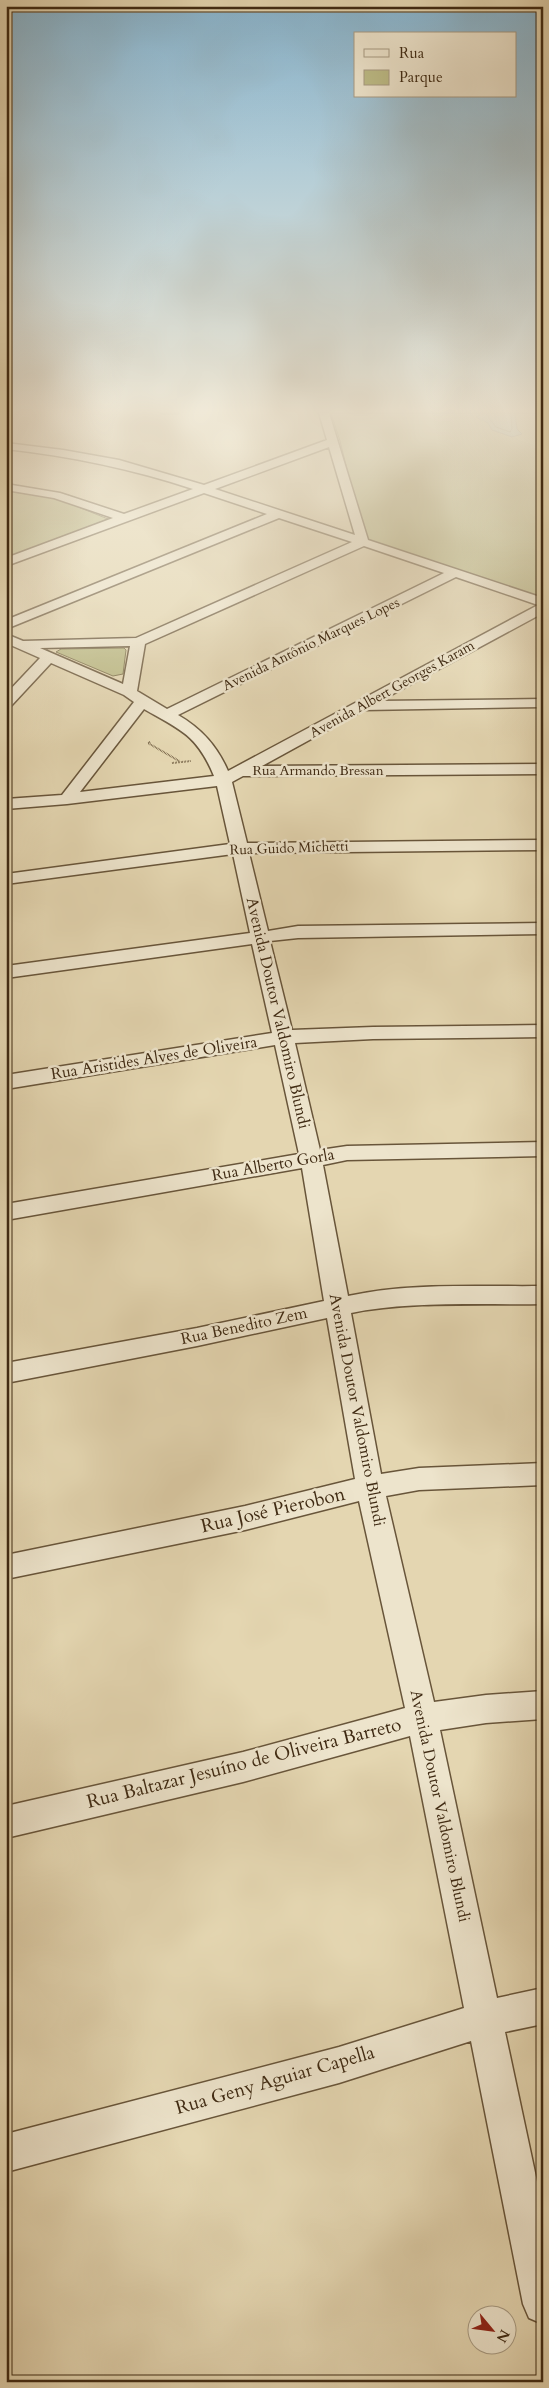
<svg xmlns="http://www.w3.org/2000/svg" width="549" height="2388" viewBox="0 0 549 2388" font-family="Cardo,serif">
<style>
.green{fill:#bcbb86;stroke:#7e724c}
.water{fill:#96b8b0;stroke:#737f71}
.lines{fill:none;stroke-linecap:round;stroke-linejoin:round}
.shore{stroke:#6a7162;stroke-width:1}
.stream{stroke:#737f71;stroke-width:4}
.street-casing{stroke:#68553a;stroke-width:3}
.path{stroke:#3f2a13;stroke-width:2;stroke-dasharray:0.5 1;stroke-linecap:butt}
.street{fill:#ede4cc;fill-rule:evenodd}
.labels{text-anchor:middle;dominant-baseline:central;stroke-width:5;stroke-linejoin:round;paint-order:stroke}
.far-street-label{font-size:14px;fill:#3f2a13;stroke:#ede4cc}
.street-label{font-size:16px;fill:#3f2a13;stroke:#ede4cc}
.near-street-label{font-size:19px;fill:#3f2a13;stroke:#ede4cc}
</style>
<rect width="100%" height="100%" fill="#e4d6b1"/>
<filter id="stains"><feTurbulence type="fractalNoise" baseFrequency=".004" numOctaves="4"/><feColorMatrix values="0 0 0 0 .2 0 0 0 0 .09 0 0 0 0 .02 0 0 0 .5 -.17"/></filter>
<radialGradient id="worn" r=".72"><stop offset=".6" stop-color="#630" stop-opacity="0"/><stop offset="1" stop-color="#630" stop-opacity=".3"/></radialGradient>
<path class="green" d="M331 413H543V601L365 542 340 441Z
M6 491 56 498 108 519 6 559Z
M124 648 126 650 123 674 113 676 56 652 61 649Z"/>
<path class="water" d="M484 413H522L515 414 517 429 522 434 512 437 492 430 488 423 476 417Z"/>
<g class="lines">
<path class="shore" d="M485 413 496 427 510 432 512 429 511 413"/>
<path class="stream" d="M162 413H178"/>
<g class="street-casing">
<path id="street" d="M319 413H329L368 540 543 598V613L380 701 543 699V707L364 710 262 766 543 764V774L243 776 232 782 247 843 543 840V850L249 853 268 931 298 926 543 923V934L298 938 270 941 292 1030 373 1027 543 1025V1037L373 1039 295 1043 320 1150 347 1146 543 1142V1156L347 1160 323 1165 348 1296C410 1282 479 1287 543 1286V1304C483 1305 408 1301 351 1313L381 1474 419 1468 543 1463V1485L419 1490 386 1496 434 1702 486 1695 543 1691V1719L486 1723 440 1730 497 1998 543 1988V2024L505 2032 543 2210V2324L529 2318 523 2304 471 2041 339 2083 6 2172V2134L339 2047 464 2008 410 1736 243 1782 6 1838V1806L243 1752 405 1708 359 1501 245 1530 6 1579V1555L245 1506 355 1479 327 1318 197 1346 6 1383V1363L197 1328 324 1301 302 1168 6 1220V1204L299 1154 275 1045 6 1089V1075L272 1033 252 944 6 978V966L250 933 233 854 6 884V874L230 844 217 786 67 804 6 809V799L62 795 134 702 124 695 51 663 11 706 6 707V694L40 658 6 643V634L23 641 136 638 352 542 279 518 6 629V620L267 514 204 493 6 566V558L113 518 54 498 6 490V484L60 493 124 514 193 489C132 469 71 456 6 449V443L63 450 119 460 204 485 327 440ZM329 447 355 535 215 489ZM364 546 444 573 167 709 137 691 145 644ZM456 577 538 605 228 771C217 746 202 729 178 715ZM130 646 123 684 40 648ZM144 709C181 730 197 735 214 776L80 792Z"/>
</g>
<path class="path" d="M150 742 148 743 179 761
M172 763 191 761"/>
<use href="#street" class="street"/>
</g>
<linearGradient id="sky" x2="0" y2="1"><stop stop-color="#87b6d2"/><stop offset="0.55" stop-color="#f3eddc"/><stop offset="1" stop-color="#f3eddc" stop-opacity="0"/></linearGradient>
<rect width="549" height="747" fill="url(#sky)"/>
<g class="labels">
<g class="far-street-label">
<text transform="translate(311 644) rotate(-26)">Avenida Antônio Marques Lopes</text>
<text transform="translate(392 689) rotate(-29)">Avenida Albert Georges Karam</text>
<text x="318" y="770">Rua Armando Bressan</text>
<text transform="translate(289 848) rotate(-2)">Rua Guido Michetti</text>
</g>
<g class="street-label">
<text transform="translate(278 1013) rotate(77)">Avenida Doutor Valdomiro Blundi</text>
<text transform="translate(154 1058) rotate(-9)">Rua Aristides Alves de Oliveira</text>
<text transform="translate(273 1165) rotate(-10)">Rua Alberto Gorla</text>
<text transform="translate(244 1326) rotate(-12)">Rua Benedito Zem</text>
<text transform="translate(357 1410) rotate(79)">Avenida Doutor Valdomiro Blundi</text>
<text transform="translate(440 1806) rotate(78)">Avenida Doutor Valdomiro Blundi</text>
</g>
<g class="near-street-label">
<text transform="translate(273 1510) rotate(-13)">Rua José Pierobon</text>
<text transform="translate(244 1763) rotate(-14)">Rua Baltazar Jesuíno de Oliveira Barreto</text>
<text transform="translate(275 2080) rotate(-16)">Rua Geny Aguiar Capella</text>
</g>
</g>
<rect width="549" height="2388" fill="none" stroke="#e4d6b1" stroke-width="25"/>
<rect x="8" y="8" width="534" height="2373" fill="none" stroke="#3f2a13" stroke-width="2.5"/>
<rect x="12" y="12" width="524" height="2363" fill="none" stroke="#3f2a13"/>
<rect x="354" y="32" width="162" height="65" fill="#ede4cc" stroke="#a79a82"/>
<rect x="364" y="49" width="25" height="8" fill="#ede4cc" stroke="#a79a82"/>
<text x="399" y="58" font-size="15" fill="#3f2a13">Rua</text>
<rect x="364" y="70" width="25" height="15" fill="#bcbb86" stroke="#a79a82"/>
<text x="399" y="82" font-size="15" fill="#3f2a13">Parque</text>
<g transform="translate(492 2330) rotate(119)"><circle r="24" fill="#ede4cc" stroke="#a79a82"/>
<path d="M0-4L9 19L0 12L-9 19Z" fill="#8f2418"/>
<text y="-8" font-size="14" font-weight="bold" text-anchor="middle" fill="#3f2a13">N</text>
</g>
<rect width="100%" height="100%" filter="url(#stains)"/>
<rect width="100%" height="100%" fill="url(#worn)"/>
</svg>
